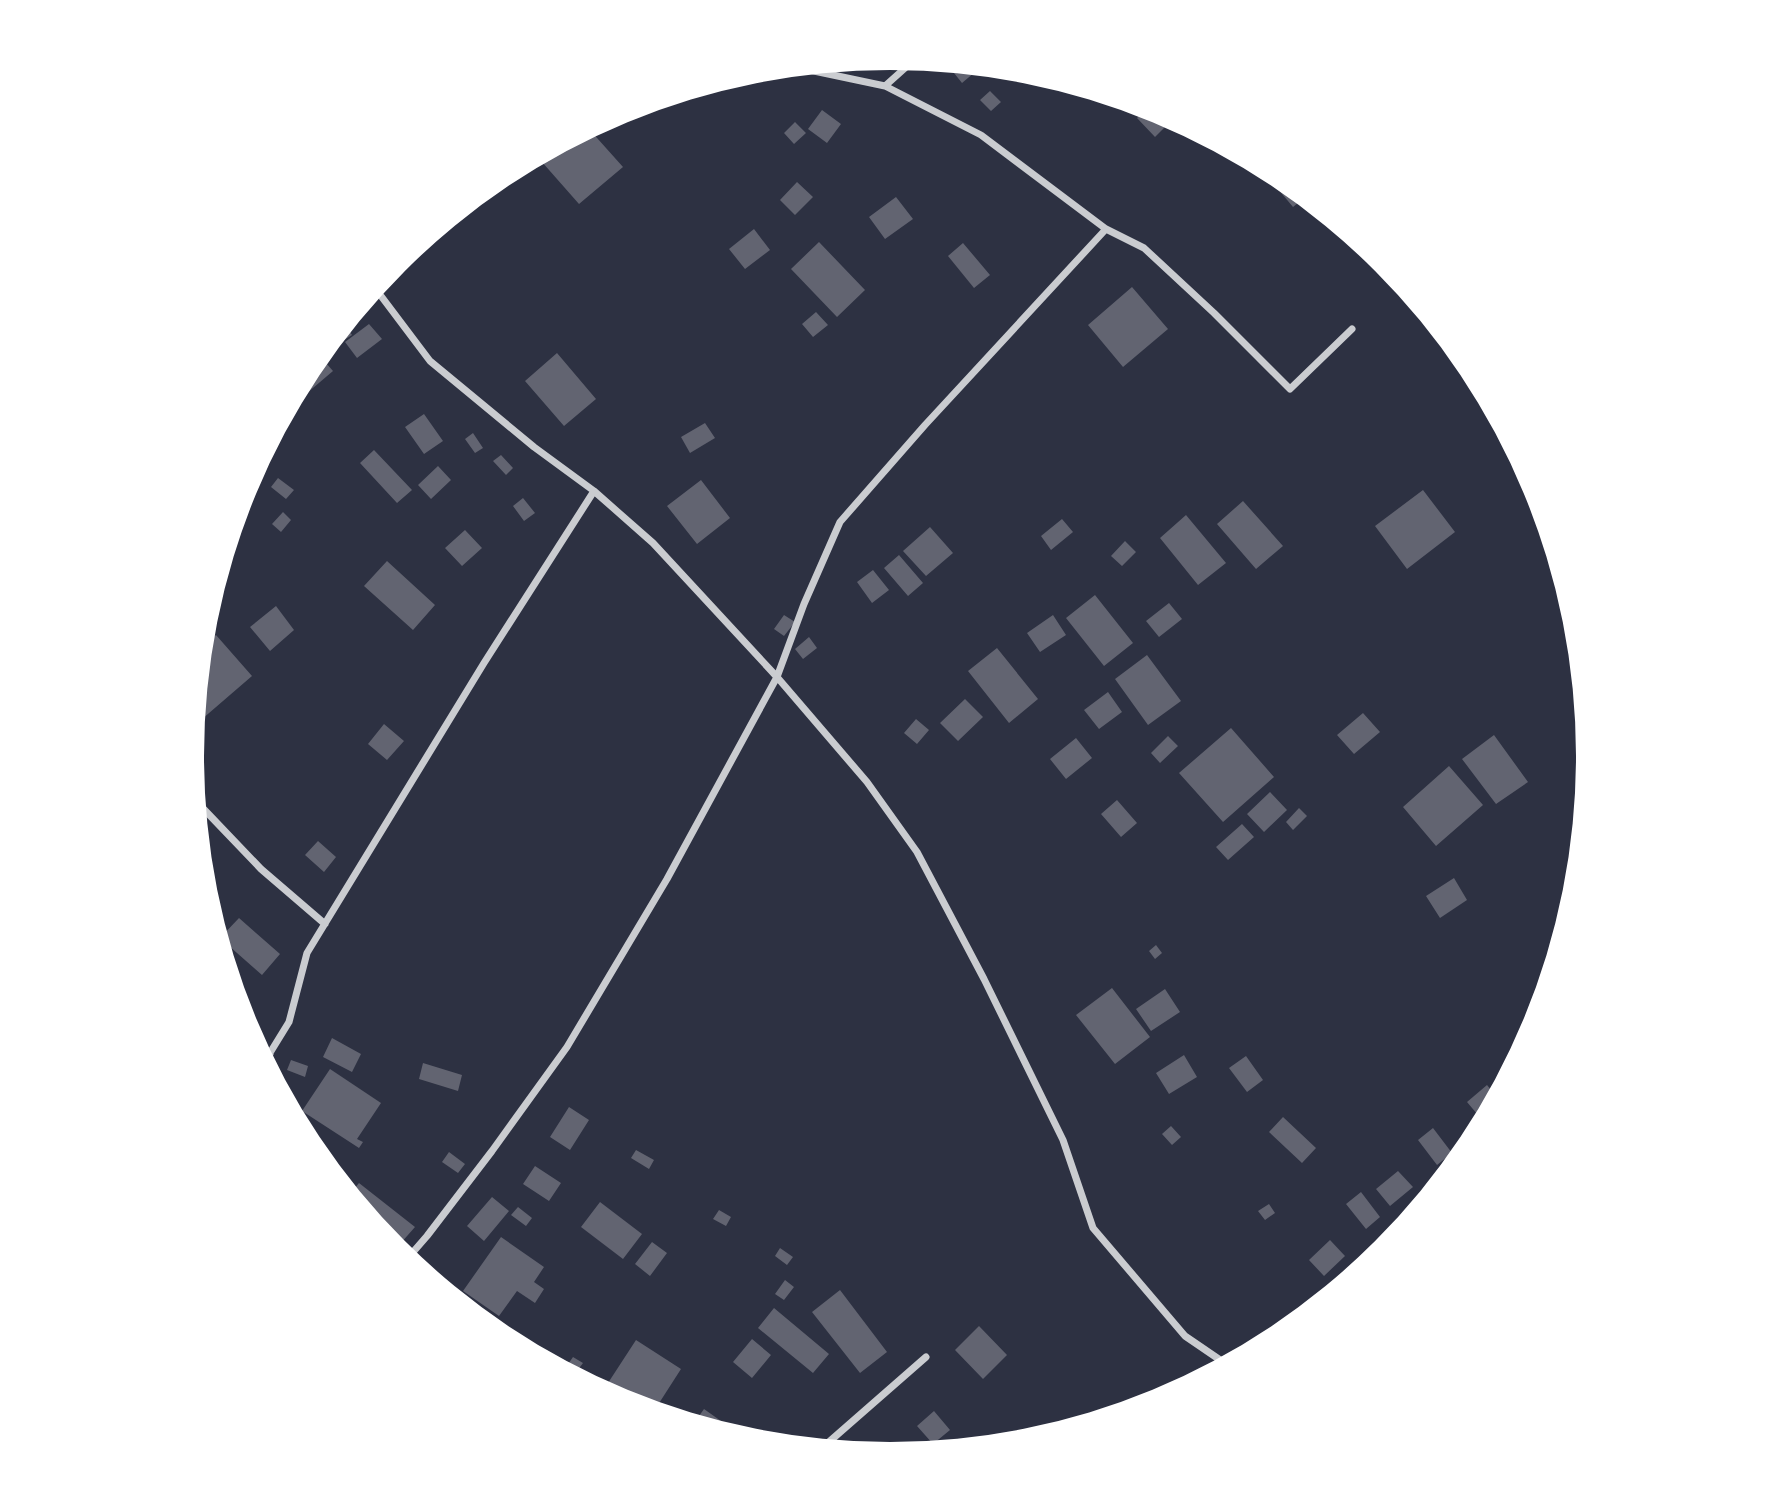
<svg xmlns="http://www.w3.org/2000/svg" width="1779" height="1512" viewBox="0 0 1779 1512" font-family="'IBM Plex Serif',serif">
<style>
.building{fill:#626471}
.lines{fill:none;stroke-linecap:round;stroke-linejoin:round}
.minor{stroke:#caccd0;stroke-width:7}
</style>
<rect width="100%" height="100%" fill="#2d3142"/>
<path class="building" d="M946 63 981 67 962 83Z
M1019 71H1026L1042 76 1032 85Z
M990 91 1001 102 991 111 980 100Z
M1148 108 1173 119 1155 137 1137 118Z
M822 110 841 124 827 143 808 129Z
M795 122 806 133 794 144 784 133Z
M589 129 623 167 579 204 542 162 567 141Z
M1258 165 1278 176 1304 198 1293 207Z
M797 182 813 197 795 215 780 200Z
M896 197 913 219 885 239 869 217Z
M754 229 770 250 745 269 729 249Z
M819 242 865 290 837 317 791 269Z
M963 243 990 275 974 288 948 256Z
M1132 287 1168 329 1123 367 1088 325Z
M816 312 828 325 813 337 802 324Z
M345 324 352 335 336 345 332 340Z
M369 324 382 339 357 358 345 342Z
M557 353 596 399 564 426 525 381Z
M319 355 333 371 300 399 295 394 309 368Z
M424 414 443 441 424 454 405 427Z
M705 423 715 438 690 453 681 437Z
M473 433 483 448 475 453 465 439Z
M374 450 412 490 397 503 360 463Z
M501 455 513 468 506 475 493 461Z
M438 466 451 480 431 499 418 485Z
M278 478 294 490 286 499 271 487Z
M701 480 730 518 697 544 667 506Z
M1423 490 1455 532 1407 569 1375 526Z
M523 498 535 513 524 521 513 506Z
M1243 501 1283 546 1256 569 1217 524Z
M283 512 291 520 281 532 272 524Z
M1186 515 1226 563 1198 585 1160 538Z
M1062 519 1073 532 1051 550 1041 536Z
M930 527 953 553 926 576 903 551Z
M465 530 482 548 462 566 445 548Z
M1125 541 1136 552 1122 566 1111 556Z
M899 555 923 583 908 596 884 568Z
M387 561 435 605 413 630 364 586Z
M873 570 889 590 872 603 857 582Z
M1095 595 1133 643 1104 666 1066 618Z
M1169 603 1182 619 1159 637 1146 621Z
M276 606 294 630 270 651 250 627Z
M784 615 795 622 784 636 774 629Z
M1053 615 1066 635 1040 652 1027 633Z
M216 635 252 676 194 726 202 647Z
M809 637 817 648 803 659 795 649Z
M997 648 1038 699 1009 723 968 671Z
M1147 655 1181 701 1148 725 1115 679Z
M1108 692 1122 712 1099 729 1084 710Z
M965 699 983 717 958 741 940 723Z
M1363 713 1380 732 1354 754 1337 735Z
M916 719 929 730 917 744 904 733Z
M384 724 404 741 387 760 368 744Z
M1231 728 1274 777 1223 822 1179 773Z
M1494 735 1528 782 1496 804 1462 759Z
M1168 736 1178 746 1160 763 1151 753Z
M1076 738 1092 758 1066 779 1050 759Z
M1449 766 1483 805 1436 846 1403 807Z
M1270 792 1287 810 1264 832 1247 814Z
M1117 800 1137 823 1121 837 1101 814Z
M1299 808 1307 816 1293 830 1286 822Z
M1242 824 1254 837 1228 860 1216 847Z
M318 841 336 857 324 872 305 855Z
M1454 878 1467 900 1440 918 1426 896Z
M239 918 280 954 262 975 220 938Z
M1156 945 1162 953 1155 959 1149 951Z
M1112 988 1150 1037 1115 1064 1076 1015Z
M1165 989 1180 1012 1151 1031 1136 1009Z
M332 1038 361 1054 352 1072 323 1057Z
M1184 1055 1197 1077 1169 1094 1156 1073Z
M1246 1056 1263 1080 1247 1092 1229 1068Z
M291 1060 308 1066 305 1077 287 1070Z
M423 1063 462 1075 458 1091 419 1079Z
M330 1069 381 1103 357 1139 363 1142 359 1148 302 1111Z
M1487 1085 1496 1096 1483 1121 1467 1102Z
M569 1107 589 1120 570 1150 550 1137Z
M1283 1117 1316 1148 1302 1163 1269 1132Z
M1171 1126 1181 1137 1172 1145 1162 1134Z
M1433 1128 1452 1153 1437 1165 1418 1140Z
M636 1150 654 1160 649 1169 631 1158Z
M449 1152 465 1164 458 1173 442 1162Z
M535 1166 561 1183 549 1201 523 1184Z
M1398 1171 1413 1187 1390 1206 1376 1189Z
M359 1183 415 1227 400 1244 373 1222 350 1194Z
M1361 1192 1380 1217 1366 1229 1346 1204Z
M1417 1196 1424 1200 1409 1218 1403 1214Z
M492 1197 509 1211 484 1241 467 1226Z
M600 1202 642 1234 623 1259 581 1227Z
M1269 1204 1275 1213 1265 1220 1258 1211Z
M518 1207 532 1218 526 1226 511 1215Z
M719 1210 731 1217 726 1226 713 1219Z
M501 1237 544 1267 534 1282 544 1289 535 1303 517 1291 499 1316 463 1291Z
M1330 1240 1345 1256 1324 1276 1309 1260Z
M652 1242 667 1253 650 1276 635 1264Z
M780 1248 793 1257 787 1265 775 1256Z
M1347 1271 1352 1275 1336 1288 1334 1287Z
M785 1280 794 1287 784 1300 775 1294Z
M840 1290 887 1352 860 1373 812 1312Z
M774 1308 829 1354 813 1373 758 1328Z
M979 1326 1007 1355 983 1379 955 1350Z
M752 1339 771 1355 752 1378 733 1362Z
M636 1340 681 1369 654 1411 648 1409 608 1383Z
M573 1357 583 1363 574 1375 564 1370Z
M704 1409 745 1438 694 1423Z
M934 1411 950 1430 933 1444 917 1426Z"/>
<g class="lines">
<path class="minor" d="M795 67 885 86 981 135 1106 229 1144 248 1214 313 1290 389 1352 329
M885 86 914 60
M375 288 430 361 534 447 594 491 653 543 777 677 867 782 917 852 984 979 1063 1140 1093 1228 1185 1336 1226 1364
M196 801 261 869 325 924
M257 1046 270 1054
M265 1061 289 1022 307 953 484 663 594 491
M407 1259 427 1236 492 1151 567 1047 667 879 777 677 804 604 840 522 925 425 1106 229
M822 1448 926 1357"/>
</g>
<path d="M0 0H1779V1512H0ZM204 756a686 686 0 1 1 1372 0a686 686 0 1 1-1372 0Z" fill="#fff" fill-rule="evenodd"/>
</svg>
